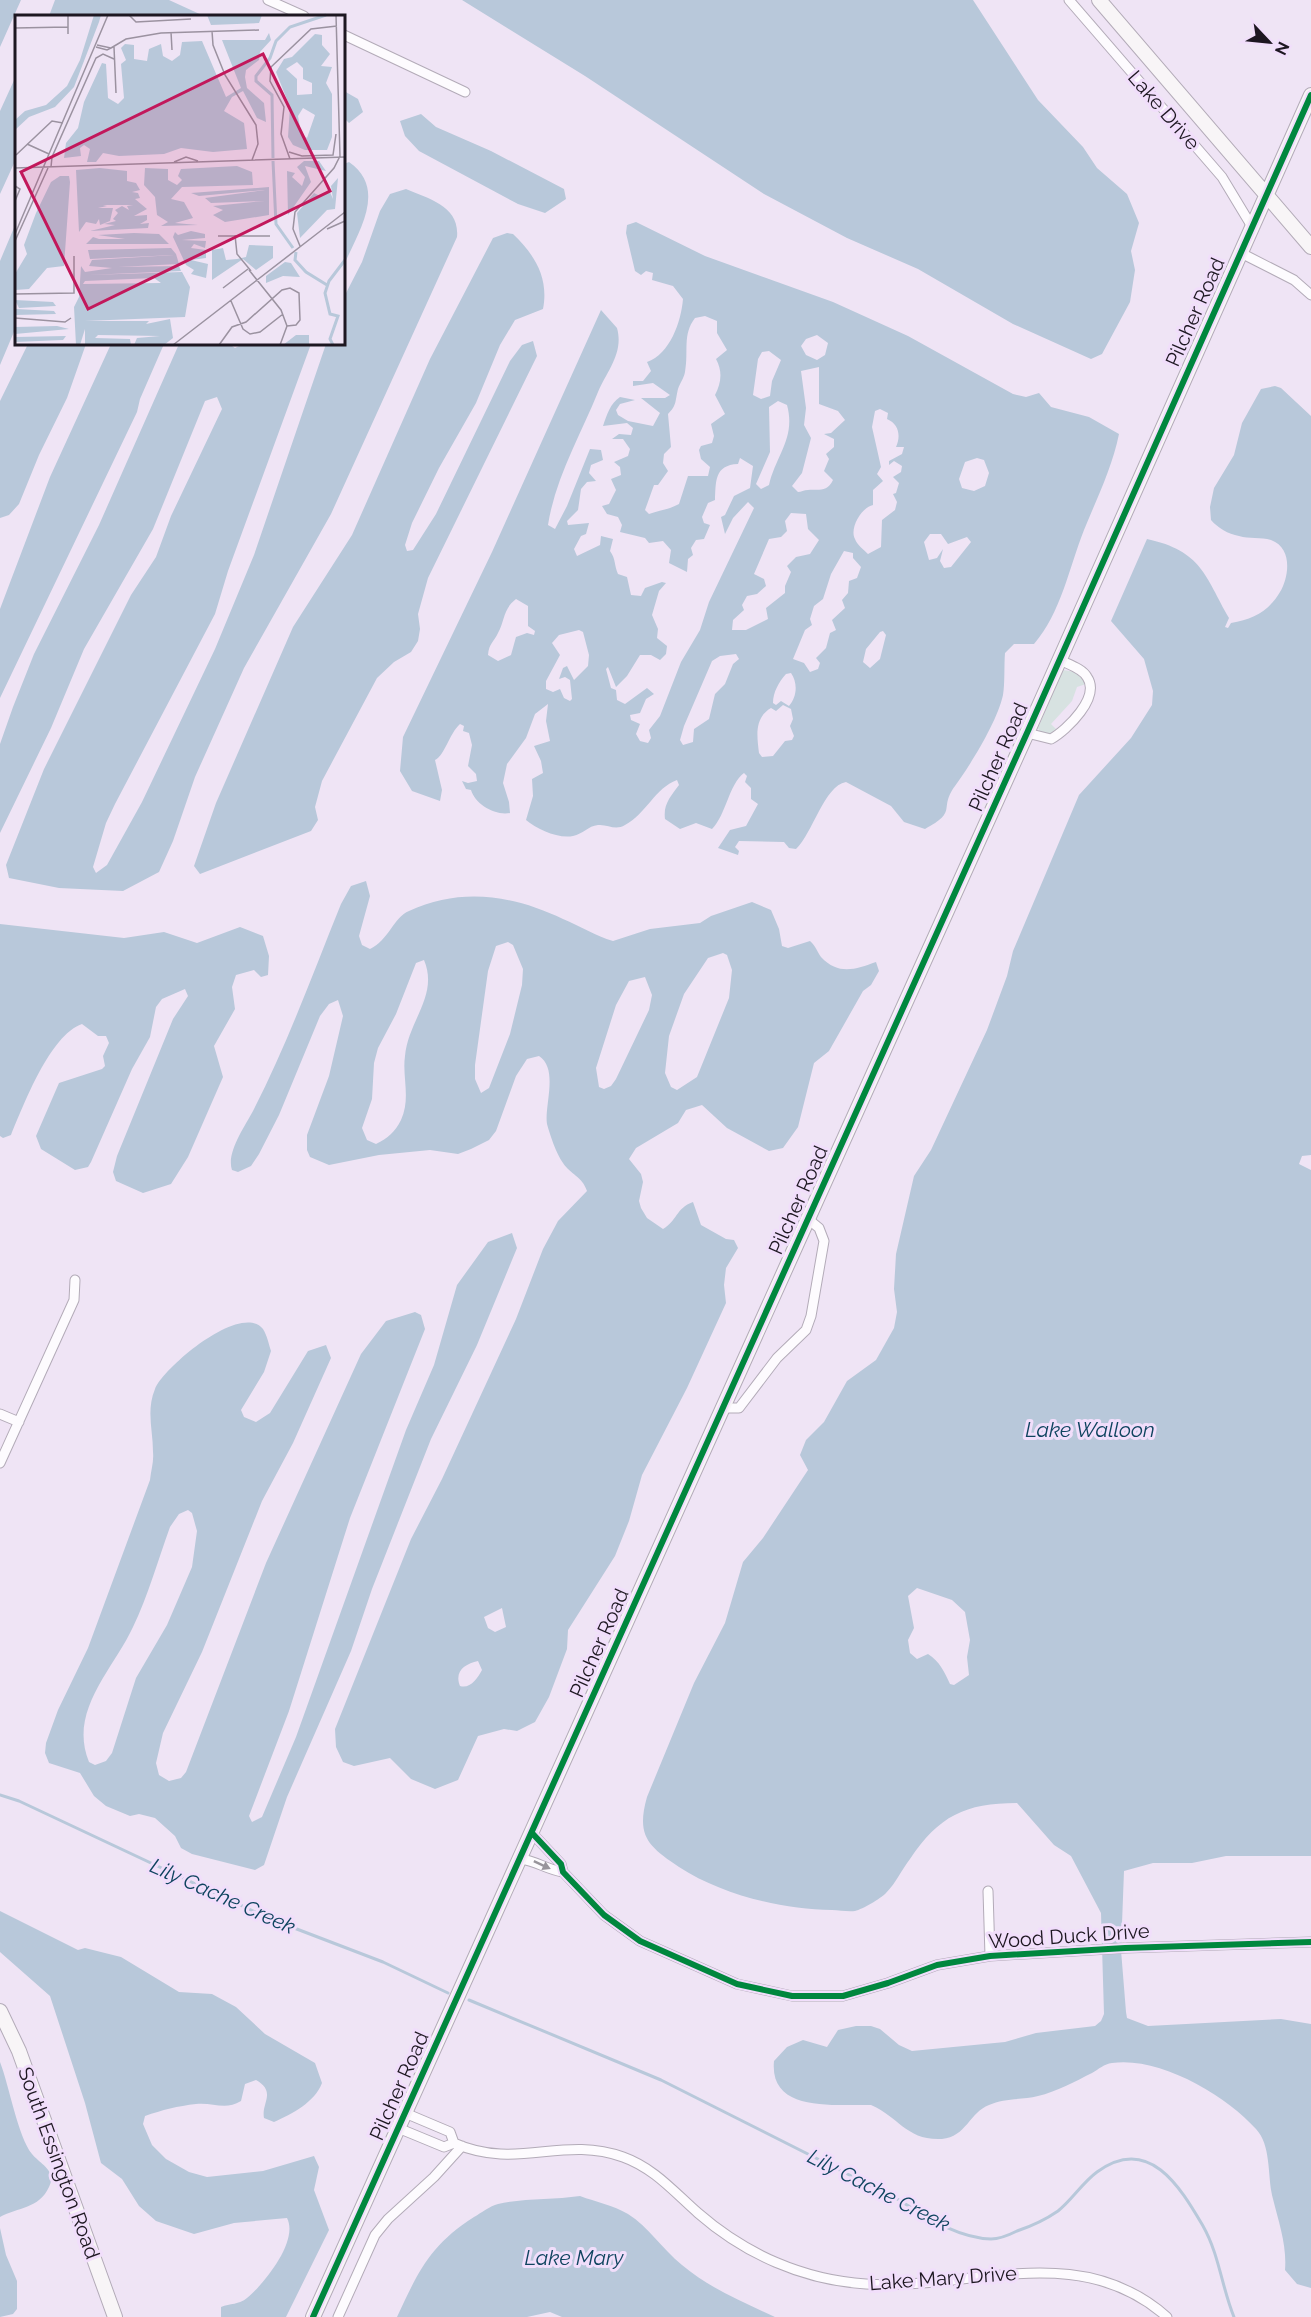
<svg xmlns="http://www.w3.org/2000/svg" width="1311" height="2317" viewBox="0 0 1311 2317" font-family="Raleway,sans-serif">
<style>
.green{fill:#d7e2e1}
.water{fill:#b8c8da;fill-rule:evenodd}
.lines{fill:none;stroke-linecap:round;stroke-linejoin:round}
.stream{stroke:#b8c8da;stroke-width:3}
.street-casing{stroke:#b3abb8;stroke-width:11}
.secondary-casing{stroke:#b3abb8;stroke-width:16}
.street{stroke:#fdfbfe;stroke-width:9}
.secondary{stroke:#f8f5f7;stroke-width:14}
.cycleway-casing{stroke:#f1defb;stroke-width:10}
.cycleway{stroke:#00873e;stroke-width:6}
.oneway{fill:#98949b}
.labels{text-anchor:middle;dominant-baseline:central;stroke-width:6;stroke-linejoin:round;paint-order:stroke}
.street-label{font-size:20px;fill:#1d1721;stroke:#f1defb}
.water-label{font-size:21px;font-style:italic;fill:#0f445f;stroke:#f1defb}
.inset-river{fill:none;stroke:#b8c8da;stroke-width:3}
.inset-road{fill:none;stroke:#9b92a0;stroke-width:1.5}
.view{fill:#c2185b;fill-opacity:0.15;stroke:#c2185b;stroke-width:3}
.inset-edge{fill:none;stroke:#1d1721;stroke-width:3}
</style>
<rect width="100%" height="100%" fill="#efe4f5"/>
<path class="green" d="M1063 670 1076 672 1086 684 1077 687 1072 701 1051 724 1057 730 1049 735 1041 734 1038 728Z"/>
<path class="water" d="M0 0H21L0 47Z
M55 0H169L204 16H49Z
M462 0H973L1038 100 1083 147 1097 168 1127 194 1139 223 1131 251 1135 270 1130 302 1102 354 1091 359 1013 324 918 269 847 238 764 194 585 76Z
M16 76V159L0 194V111Z
M344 91 358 99 363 112 349 123 344 118Z
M421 114 436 127 491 151 564 189 566 199 545 213 518 204 419 151 405 136 400 121Z
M349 162C388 189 358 232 344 265V164Z
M406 189C429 199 460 206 457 237L331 514 244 668 195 777 173 841 159 872 123 891 59 888 9 878 6 865 44 769 131 595 156 557 171 516 222 409 217 397 205 401 153 529 84 649 51 728 0 833V744L13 707 34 654 99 525 179 344H229L235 348 243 344H311L228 571 215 614 115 804 106 823 93 867 96 873 107 865 142 802 215 649 254 555 326 344H344V297L362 262 380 211 390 194Z
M636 222 705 256 833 302 908 336 1013 394 1026 397 1039 393 1051 407 1089 417 1119 434C1112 468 1097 498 1084 530 1069 568 1061 613 1034 644H1014L1005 653C1004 665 1005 684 1003 695 997 722 971 764 955 786 938 809 959 811 925 829L904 822 891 806 846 782C824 786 813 833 796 849L789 848 784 842 739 841 735 847 739 851 738 855 718 848 730 830 746 826 758 804 751 799V788L745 782 747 776 744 773C729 784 726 815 712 829L696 823 680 829 665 819C663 804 671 796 679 785L677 780C655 788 646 814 625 825 615 831 608 824 598 825 588 826 583 834 573 836 558 839 537 829 526 820L533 796 532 779 543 773 541 761 534 746 550 741 546 721 548 704 535 714 526 738 507 764 503 783 509 802 510 813C495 816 475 804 471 790L466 789 462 781 468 783 477 781 476 774 468 766 472 745 469 733 463 731 464 726 460 724C449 734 445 755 435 760L442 790 440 801 412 791 400 771 403 737 492 552 601 310 617 328C624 353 607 371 598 392 581 434 555 479 548 525L555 529 567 506 590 449 601 450 603 460 591 465 589 473 596 481 587 482 581 489 578 510 567 521 568 525 589 523 586 534 581 536 574 549 577 556 600 545 601 536 613 539 610 551C616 559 614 565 618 574L627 577 631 595 641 596 645 588 662 582 666 583 659 591 652 615 658 629 657 638 667 646 666 654 660 660 651 655H640L627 676 616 687 608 667 606 669 611 688 616 690 617 700 625 704 647 688 654 694 646 699 640 713 630 715 631 720 640 724 636 734 640 741 648 743 651 738 649 730 660 716 681 662 700 630 709 602 754 508 748 502 733 518 725 534 721 517 725 515 734 496 750 488 753 466 740 458 738 464C714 465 716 482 715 500L708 503 702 517 704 523 710 525 704 539 696 540 691 548 693 555 688 559 687 572 669 563 671 550 663 541 649 543 645 538 620 532 622 525 618 517 607 514 602 506 609 504 616 490 611 479 621 475 620 467 614 462 628 456 630 449 623 439H612L619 434 631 435 633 428 627 423 603 426C607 414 610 404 620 397L635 400 620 404 616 410 618 415 628 421 653 426 660 413 641 398H665L670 395 653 383 633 386V381H643L651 371 647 362C670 354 681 322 683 299L673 286 652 280 653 273 646 271 641 275 635 271 626 233 627 225ZM705 316 717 321V333L727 350 716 359C723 372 721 383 715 395L725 414 711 424 714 436 712 443 701 446 699 450 701 459 710 467 708 476H688L679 504C668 510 660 510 649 514L645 510 654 485H658L668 471 663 463 664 454 671 447 668 414C677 405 675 401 678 389 680 383 684 378 685 372 689 351 682 335 695 318ZM817 335 828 343 825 355 817 360 806 355 801 346 806 339ZM769 351 781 360 772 381 770 396 761 399 753 395 758 359 762 352ZM819 367V404L838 411 845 420 831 433 824 434 834 439V447L826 454 829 459 824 471 833 480C827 493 818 489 808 490 804 490 801 492 798 492L792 486 802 473 811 438 804 425 806 408 801 371ZM778 401 787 405C796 438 776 455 769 485L761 489 756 484 770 452 769 407ZM880 409 888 413 887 419C899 424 901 436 896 447H904L902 454 889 461V465L894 461 902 466 901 472 893 477 899 483 896 493 893 494 897 502 895 510 882 520 881 547 868 554C864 550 857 545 855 539 849 528 862 507 873 505V490L883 481 877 474 881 467 872 427 875 411ZM977 458 984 460 989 473 985 486 974 491 962 488 959 479 965 462ZM791 513 806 514 808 529 819 540 810 554 796 557 787 566 791 572 785 586V593L766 608 768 619 746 630H732L733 620 744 610 742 605 747 596 757 594 766 586 764 579 754 574 769 539 781 537 787 531 785 521ZM930 534H941L948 544 967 537 971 542 951 567 944 568 940 561 943 549 937 558 929 560 924 542ZM844 551 853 553V558L861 567 857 578 849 581 848 593 842 600 845 608 832 620 836 630 830 633 826 648 816 658 820 663 818 669 810 672 804 663 793 659 805 630 812 625 810 619 814 606 823 599 831 574ZM516 599 528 606V626L535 631 534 635 527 633 516 637 511 655 498 661 488 655C489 643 494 642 498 633 505 620 503 609 516 599ZM579 630 583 632 589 655 588 666 574 680 567 666 563 668 559 679 565 677 570 680 572 699 570 701 564 698 560 689 553 692 546 689V681L560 655 552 643 559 635ZM883 631 886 635 880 659 870 668 863 662 866 649 880 632ZM736 654 739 659 733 664 725 684 715 694 709 719 694 729 693 742 683 745 680 740 684 726 712 661 720 656ZM791 673C798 683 797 697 789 706L781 701 776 705 773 703C773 692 779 682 786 674ZM783 705 791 709 793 719 790 726 794 736 792 740 785 741 773 756 762 757 759 753C757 736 754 718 771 708L776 711Z
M16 223V327L0 365V261Z
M507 233 513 234C535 255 549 278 543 309L515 320 500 345 476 403 439 468 412 523 405 545 407 551 413 550 436 514 510 361 522 345 533 341 537 356 428 578 418 614 420 629 418 641 411 652 394 662 377 678 322 781 315 807 318 820 311 831 200 874 194 866 216 803 293 627 352 535 430 359 493 238Z
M28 344H86L67 398 39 455 19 504 9 515 0 518V401Z
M111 344H164L140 399 137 412 0 698V609L50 477Z
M1275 386 1281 388 1311 416V1155L1302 1156 1299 1164 1311 1170V1856H1226L1192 1863H1153L1124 1871 1121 1950 1126 2012 1127 2018 1148 2026 1281 2019 1311 2024V2288L1297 2284 1285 2270C1287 2246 1279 2223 1273 2199 1267 2178 1272 2146 1256 2129 1226 2095 1159 2056 1112 2063 1104 2064 1099 2069 1092 2073 1076 2081 1056 2092 1038 2096 1022 2100 1004 2098 989 2105 970 2112 966 2137 942 2139 907 2141 899 2117 871 2105 835 2104 769 2113 774 2061L787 2047 803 2040 827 2047 838 2030 856 2026H871L880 2029 899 2045 912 2051 1005 2042 1036 2033 1095 2026 1101 2021 1104 2014 1101 1913 1071 1856 1054 1845 1017 1803C965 1803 939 1816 910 1859 902 1869 896 1883 886 1893 880 1899 863 1909 855 1911 848 1912 839 1910 832 1910 781 1909 722 1895 679 1867 648 1846 636 1836 647 1797L694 1683 725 1623 743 1562 763 1538 808 1470 800 1455 806 1440 824 1422 847 1381 876 1360 894 1328 897 1312 894 1289 896 1254 914 1176 931 1150 987 1030 1007 976 1013 951 1079 795 1131 738 1152 705 1153 691 1144 659 1111 621 1147 539C1202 551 1205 576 1229 618L1225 627 1228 628 1231 623C1253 619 1268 612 1280 592 1289 577 1293 548 1271 540 1261 537 1249 539 1239 536 1228 534 1218 528 1211 520L1210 507 1214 488 1234 455 1242 423 1261 389ZM917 1588 952 1600 965 1612 970 1640 967 1657 969 1675 954 1685 950 1684C944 1671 940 1662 928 1654L917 1659 910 1653 908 1640 914 1628 908 1596Z
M366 881 370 896 359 936 362 945 370 949C388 941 394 917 409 911 461 887 513 895 563 919 580 926 596 936 613 941L650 929 700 923 711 916 752 902 771 910 779 929 782 946 788 948 810 941C816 946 817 952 821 957 839 976 856 969 876 962L879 971 871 985 863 991 829 1051 814 1063 798 1127 783 1148 769 1151 727 1128 702 1105 686 1110 678 1123 636 1148 629 1159 641 1174 643 1182 639 1201 641 1208 647 1218 663 1229C677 1221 676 1208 693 1202L701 1225 726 1239 734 1240 738 1248 726 1268 724 1285 726 1303 687 1388 642 1475 629 1521 615 1556 568 1630 567 1649 549 1697 535 1722 517 1731 504 1729 478 1736 458 1780 435 1789 411 1779 390 1758 354 1766 343 1762 336 1747 335 1729 411 1539 442 1479 516 1319 543 1249 558 1221 587 1191C582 1176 571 1175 563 1163 556 1153 550 1135 547 1124 544 1106 559 1069 539 1056L527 1059 516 1076 496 1131 489 1140 471 1149 458 1154 430 1150 379 1155 329 1165 310 1157 307 1150V1135L329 1076 343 1016 338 1000 329 1004 320 1016 279 1115 259 1154 251 1166 238 1172 232 1170C226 1153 245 1126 253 1111 287 1045 313 973 341 904L351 886ZM508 942 513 945 523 969 522 985 510 1034 489 1088 481 1093 475 1079V1065L488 971 496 946ZM723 953 727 955 732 970 729 998 697 1077 677 1090 671 1087 665 1073 669 1036 684 994 708 958ZM424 960C439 995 408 1021 405 1056 402 1077 411 1098 401 1120 395 1132 388 1138 376 1144L367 1140 362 1128 372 1099 374 1063 378 1048 396 1014 416 963ZM645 977 652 995 649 1010 616 1079 611 1086 604 1089 599 1087 596 1068 616 1005 629 981ZM502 1608 506 1627 495 1632 488 1628 484 1617ZM478 1661 482 1670C477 1679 470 1689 460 1686 454 1671 465 1664 478 1661Z
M0 924 124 938 164 932 197 943 240 927 263 936 269 956 268 975 261 977 254 970 236 975 232 987 235 1009 214 1046 223 1077 188 1157 171 1184 143 1193 116 1181 113 1172 117 1156 173 1019 188 996 185 989 162 999 156 1007 150 1037 132 1069 91 1162 88 1167 75 1170 41 1149 36 1136 59 1083 102 1069 105 1066 103 1056 109 1043 106 1036H98L82 1024C50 1035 24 1104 11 1135L3 1138 0 1136Z
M512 1233 517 1248 477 1345 431 1439 372 1589 351 1651 287 1797 264 1865 255 1870 192 1854 181 1848 175 1836 155 1818 139 1814 130 1816 106 1806 94 1796 80 1773 49 1763 45 1753 46 1743 58 1710 88 1648 150 1480C151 1470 154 1462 153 1452 153 1430 146 1411 155 1389 164 1367 241 1302 263 1329 267 1335 269 1345 271 1351L264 1372 241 1410 244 1417 256 1422 270 1413 308 1351 326 1345 331 1358 293 1443 262 1501 202 1652 163 1733 156 1763 159 1775 169 1781 181 1778 186 1772 266 1563 361 1354 386 1321 415 1312 421 1315 425 1329 350 1518 289 1711 249 1816 252 1822 262 1817 296 1737 406 1430 434 1365 457 1285 488 1242ZM188 1510 192 1513 197 1531 192 1567 167 1625 136 1678 112 1753 106 1761 95 1765 89 1762C68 1711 113 1670 133 1627 148 1596 158 1560 170 1527L179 1514Z
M0 1911 78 1950 85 1948 121 1957 179 1992 212 1994 236 2007 265 2034 315 2063 322 2083C315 2102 292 2114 274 2122L264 2118C261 2103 277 2092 256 2080L245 2084 241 2101C225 2111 213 2102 196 2104 178 2106 162 2110 145 2116L143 2124 152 2145 166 2159 189 2172 207 2177 263 2171 314 2156 319 2167 314 2190 329 2230 286 2317H221V2307C230 2303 239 2305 247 2298 264 2284 299 2241 287 2218L234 2223 194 2234 156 2221 139 2206 122 2179 101 2163 85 2103 50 1996 0 1952Z
M0 2062C9 2085 18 2137 32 2154 40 2164 57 2170 49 2187 39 2209 18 2207 0 2217Z
M580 2196C596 2202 613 2205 628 2214 649 2227 662 2249 682 2265 709 2288 743 2302 775 2317H562L550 2312 527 2317H397C418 2272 430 2245 474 2217 481 2213 490 2206 498 2204 524 2198 553 2200 580 2196Z
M0 2228 6 2255 17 2281V2309L13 2314 0 2317Z"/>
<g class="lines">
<path class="stream" d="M0 1795 19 1801 268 1918 383 1962 448 1993
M469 2000 661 2080 899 2200C927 2217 957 2238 991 2239 1000 2239 1009 2235 1017 2231 1032 2226 1045 2220 1058 2211 1072 2200 1082 2183 1097 2172 1149 2134 1180 2187 1203 2226 1219 2254 1222 2288 1234 2317"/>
<g class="street-casing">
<path id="street" d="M268 0 304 16
M1069 0 1222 177 1251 225
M344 35 465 92
M1239 252 1294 280 1311 295
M1027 733 1051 739C1067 730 1101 697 1087 677 1082 668 1067 664 1058 659
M723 1408H739L777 1358 806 1330 811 1316 824 1241 819 1228 808 1219
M0 1414 19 1422
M0 1463 74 1300 75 1280
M532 1833 561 1864 563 1872 604 1915 640 1941 737 1984 792 1996H843L888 1983 937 1965 990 1956 1125 1948 1311 1942
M521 1859C536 1861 548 1870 563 1872
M988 1891 990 1956
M405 2113 450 2132 454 2143C517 2171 562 2135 623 2157 654 2168 674 2192 698 2213 745 2254 803 2280 866 2284 969 2291 1078 2238 1167 2317
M398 2128 444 2147 454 2143
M338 2317 375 2235 388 2219 434 2177 462 2146"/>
</g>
<g class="secondary-casing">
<path id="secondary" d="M1099 0 1311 247
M0 2011 19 2051 115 2317
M313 2317 1027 733 1311 95"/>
</g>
<use href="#street" class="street"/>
<use href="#secondary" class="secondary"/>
<g class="cycleway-casing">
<path id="cycleway" d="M532 1833 561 1864 563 1872 604 1915 640 1941 737 1984 792 1996H843L888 1983 937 1965 990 1956 1125 1948 1311 1942
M313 2317 1027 733 1311 95"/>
</g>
<use href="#cycleway" class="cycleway"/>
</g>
<defs><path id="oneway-solid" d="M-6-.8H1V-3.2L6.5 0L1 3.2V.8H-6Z" transform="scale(1.5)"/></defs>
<use class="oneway" href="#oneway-solid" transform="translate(542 1865) rotate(25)"/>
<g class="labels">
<g class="street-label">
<text transform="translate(1164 110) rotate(49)">Lake Drive</text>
<text transform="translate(1195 312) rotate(-66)">Pilcher Road</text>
<text transform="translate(998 757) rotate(-66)">Pilcher Road</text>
<text transform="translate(798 1200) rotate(-66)">Pilcher Road</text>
<text transform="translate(599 1643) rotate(-66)">Pilcher Road</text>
<text transform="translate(1069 1936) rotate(-4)">Wood Duck Drive</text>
<text transform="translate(399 2086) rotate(-66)">Pilcher Road</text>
<text transform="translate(59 2163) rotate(70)">South Essington Road</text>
<text transform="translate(943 2278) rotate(-4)">Lake Mary Drive</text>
</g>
<g class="water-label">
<text x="1090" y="1429">Lake Walloon</text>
<text transform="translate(223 1896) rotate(24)">Lily Cache Creek</text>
<text transform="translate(879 2190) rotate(27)">Lily Cache Creek</text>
<text x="574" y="2257">Lake Mary</text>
</g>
</g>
<g transform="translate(15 15)">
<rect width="330" height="330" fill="#efe4f5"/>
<path d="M79 0H86L84 7 59 72 40 92 14 102 0 115V105L10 96 31 90 52 71 65 45ZM192 0H247L244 8 196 10ZM254 18 256 25 245 37 244 45 231 55 230 62 232 73 249 88 251 107 242 103 228 76 217 82 209 96 229 108 232 134 198 137 166 133 149 139 104 141 88 138 81 147H72L75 134 69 130 65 133 66 141 49 143 51 128 63 113 69 87 87 48 91 49 93 83 103 89 109 83 106 49 111 45 106 33 110 29 119 30V44L132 46 134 34 146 29 148 41 157 46 165 40 167 27 187 26 211 82 226 73 207 25H250ZM300 19 307 20V30L315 39 306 51 317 52 311 68 317 79V122L312 135H290L278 130 273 122 275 92 261 57 269 44 277 42ZM282 47 288 53V64L297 68V79L282 80V64L271 54ZM288 93 300 100 292 123 286 119 283 101ZM289 146H304L311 156 290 151 296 167 273 200 272 156 280 158 277 162 287 171 290 162 282 152ZM222 151 237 157 238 170 167 172 156 184 169 187 178 203 160 208 183 210 146 211 153 207 142 200 140 182 129 170 130 153 153 154V165L162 170 167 165 163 161 166 154ZM85 153 112 156V166L121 168 125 175 117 177 123 178 125 183 120 184 132 194 119 201 132 200V205L125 209 134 208 133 213 75 216 100 210 89 209 101 206 98 204 103 198 100 195 107 191 114 195 112 191 118 190H88L92 191 83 193H98L95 206 85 210 84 204 81 209 71 207 64 217 61 155ZM45 161H54L55 167 49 251 32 253 14 274 0 275V259L12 239 9 230 21 198 36 167ZM323 163 320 194 312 195 285 223 282 198 299 178 305 181 314 175 318 184 316 171ZM254 172V200L210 207 198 200 208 195 198 191 250 186 196 188 190 183 250 175 184 181 176 178ZM176 216 190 219V223L167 225 191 226 190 233 179 229 176 233 191 235V243L176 245 193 249 191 263 176 259 179 255 171 250 158 222 160 217 163 220ZM119 218 144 219 154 229H71L78 222 84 224H110L83 220ZM234 230 258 231V243L241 255 228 244 197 265V235L208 233 211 245 222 244 231 242ZM156 233 161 239 164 249 103 252 164 251 166 256 73 260 167 257 175 272 170 302 70 306H134L131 309 155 304 158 323 149 330H119L122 323 145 321 83 320 80 323 115 324 116 330H70V314L65 330H61L59 292 64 282 66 251 70 257 97 253 74 251 77 245 159 240 75 244 73 235ZM139 263 146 268 68 269 70 266ZM270 247 276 248 285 262 268 261 251 268V261ZM0 285 38 287 41 291 4 293ZM1 294 39 296 41 299 0 300ZM42 311 54 314 0 319V312ZM281 320H294V330H268ZM51 321 48 325 0 327V322Z" fill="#b8c8da" fill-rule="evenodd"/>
<path class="inset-river" d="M258 143 257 80 241 66V61L255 43 261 26 275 12 311 0M258 146 261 209 278 233M281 237 280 245 291 257 312 270M318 330 315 324 323 301 315 299 310 278 314 266 330 245"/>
<path class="inset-road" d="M53 0V19M114 0 121 7 176 4M0 13 53 12M197 16 198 30 210 60 241 110 243 129 237 145M156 17 157 35M81 32 92 35 96 33 82 30M99 32 101 78M96 33 111 24 146 18 244 15M12 129 34 139M274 137 287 141 318 140 321 119M1 140 37 106 48 108M275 144 266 119 269 92 255 66 256 52 296 14 322 11M159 147 171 142 183 146M36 152 37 142 81 43 88 39 99 44M0 153 330 142M0 171 5 174 0 186M312 214 330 206M0 219 93 0M220 220 222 239 236 256M203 221H255M299 221 330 197M0 226 33 153M285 231 278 214 280 197 319 153 325 141 321 0M234 255 266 295 272 311 265 330M208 273 233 254M0 279 59 278V241M216 286 228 314 235 319 245 317 268 299M0 303 50 307 56 303M158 330 299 221M204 330 217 312 231 307 267 275 275 273 284 278 285 305 281 310 272 311"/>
<path class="view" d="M248 39 315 176 73 294 6 157Z"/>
<rect width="330" height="330" class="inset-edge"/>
</g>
<g transform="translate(1269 42) rotate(116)" stroke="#f1defb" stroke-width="4.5" paint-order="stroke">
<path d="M0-4.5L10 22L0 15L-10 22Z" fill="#1d1721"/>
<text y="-9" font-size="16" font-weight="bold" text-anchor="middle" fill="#1d1721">N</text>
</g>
</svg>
